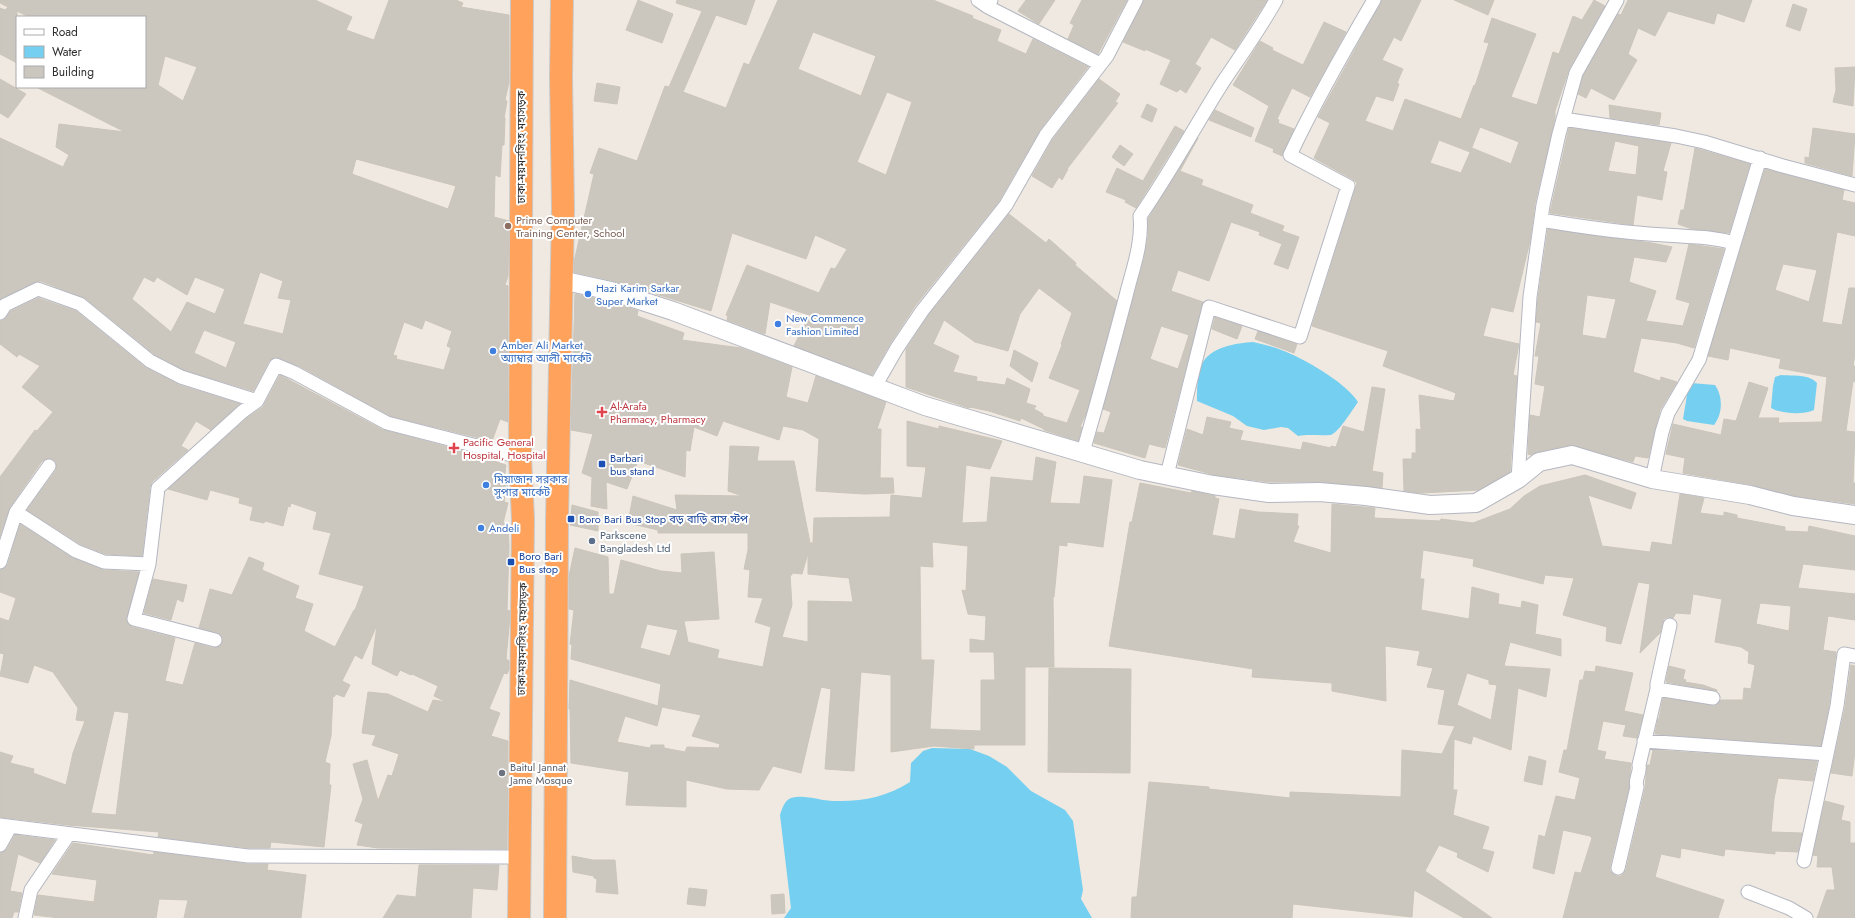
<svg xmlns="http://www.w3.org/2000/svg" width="1855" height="918" viewBox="0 0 1855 918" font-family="Jost,'Noto Sans Bengali',sans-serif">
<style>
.water{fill:#75cff0}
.building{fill:#cbc7bf;stroke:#cbc5ba;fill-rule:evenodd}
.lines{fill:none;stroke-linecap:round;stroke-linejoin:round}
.street-casing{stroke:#b4b7c1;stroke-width:15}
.secondary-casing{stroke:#b4b7c1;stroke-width:20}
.highway-casing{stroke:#c9c9c9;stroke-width:24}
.street{stroke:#fff;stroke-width:13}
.secondary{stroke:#fff;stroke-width:18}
.highway{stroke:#ffa35c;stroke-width:22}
.education-dot{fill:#8d6e63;stroke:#fff;stroke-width:1.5}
.shop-dot{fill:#3f7fe0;stroke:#fff;stroke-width:1.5}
.health-dot{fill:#e0444e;stroke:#fff;stroke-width:1.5}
.transit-dot{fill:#1a4fb4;stroke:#fff;stroke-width:1.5}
.service-dot{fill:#5c6f8a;stroke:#fff;stroke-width:1.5}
.worship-dot{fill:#6b7280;stroke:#fff;stroke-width:1.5}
.labels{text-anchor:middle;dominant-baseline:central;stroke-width:4;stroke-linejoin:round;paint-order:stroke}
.street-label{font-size:11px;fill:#2e2e2e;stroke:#fff}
.education-label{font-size:11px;fill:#785e54;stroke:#fff;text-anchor:start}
.shop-label{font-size:11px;fill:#366cbe;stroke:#fff;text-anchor:start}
.health-label{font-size:11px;fill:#be3a42;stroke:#fff;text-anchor:start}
.transit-label{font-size:11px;fill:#164399;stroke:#fff;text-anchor:start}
.service-label{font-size:11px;fill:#4e5e75;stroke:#fff;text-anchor:start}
.worship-label{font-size:11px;fill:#5b616d;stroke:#fff;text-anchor:start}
</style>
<rect width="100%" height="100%" fill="#efe9e1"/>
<path class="water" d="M1253 342C1266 345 1279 348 1291 354 1311 363 1347 384 1358 402 1353 409 1337 435 1330 435 1319 436 1309 434 1298 436L1288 428 1281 427 1264 430 1247 426 1233 416 1197 401C1197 390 1197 375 1202 364 1210 347 1237 343 1253 342Z
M1781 375C1792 376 1809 374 1817 383L1814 410C1803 415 1782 414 1771 408L1773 386 1775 377Z
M1691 383 1715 385C1723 396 1723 414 1714 425L1687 421 1683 419 1688 389Z
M932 748 970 749 989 756 1007 767 1031 791 1065 810 1073 821 1083 890 1081 899 1092 918H784L791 908 780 815C782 809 784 801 791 798 805 794 820 801 834 801 861 802 887 797 910 782L911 763 923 751Z"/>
<path class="building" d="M0 0H315L352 17 346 30 374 40 389 0H456L463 3 461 7 509 15V82L505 100 507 101 504 118H505L504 145H502L500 177 495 175 494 217 509 221 508 276 505 285 508 286V422L500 419 492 441 390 416 299 366 279 358 275 357 269 361 253 391 184 370 154 354 85 298 41 281 35 282 0 299V138L63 167 69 155 56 147 59 124 125 132 36 87H145V17H29L17 11V63L0 54V8L5 10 8 7 0 3ZM165 56 197 67 183 101 158 85ZM356 159 456 186 448 209 352 174ZM260 272 283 281 278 298 291 300 283 334 243 324ZM144 277 154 282 157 277 187 295 195 277 225 289 215 314 187 302 171 332 132 299ZM425 320 452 331 447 346 451 348 444 370 396 359 397 356 393 355 404 322 422 329ZM204 330 236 342 226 368 194 353Z
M638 0 673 14 662 43 626 30Z
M677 0H755L746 25 716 15 683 92 726 108 744 63 749 65 778 0H933L973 16 972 18 1001 30 997 41 1026 54 1033 39 1088 67 1040 130 999 201 915 306 890 344 872 375 794 346 809 315 770 302 765 334 727 320 728 316 726 315 747 265 819 293 831 268 835 269 847 249 815 235 806 259 732 233 711 311 614 281 574 272V262L594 174 590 173 599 148 637 161 665 86 669 87 702 11 676 3ZM813 32 876 56 861 96 798 69ZM887 92 912 102 886 175 857 162Z
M1026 0H1055L1039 24 1018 11Z
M1082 0H1127L1098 54 1068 39 1074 25 1070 23Z
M1144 0H1267L1235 50 1211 37 1195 64 1201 68 1186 93 1180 89 1177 92 1160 84 1171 60 1145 49V51L1123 42Z
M1382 0H1421L1401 41 1394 37 1382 60 1403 69 1397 83 1399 84 1393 101 1376 96 1365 121 1393 131 1405 99 1461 119 1474 85 1475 86 1489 43 1484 42 1492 18 1536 34 1511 97 1537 105 1553 52 1559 54 1573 16 1582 20 1594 0 1605 6 1569 69 1555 111V118L1535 203 1530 241 1513 312 1491 307 1483 336 1519 344 1513 375 1517 376 1510 472 1478 490 1422 493 1404 491 1403 459H1412V453H1416V429L1421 430 1419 395 1454 401 1456 393 1383 366 1388 351 1312 326 1357 183 1352 179 1314 158 1330 123 1318 117ZM1480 127 1519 142 1511 164 1472 148 1461 173 1430 163 1439 140 1470 152Z
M1454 0H1494L1488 15Z
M1628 0H1752L1744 22 1717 13 1714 24 1668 11 1655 36 1638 28 1628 54 1637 60 1614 100 1591 88 1586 98 1578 94 1583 76 1618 14 1621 15Z
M1793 4 1807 9 1800 31 1786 26Z
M1324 22 1346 32 1310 97 1292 88 1277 119 1279 120 1278 123 1294 129 1282 156 1273 152 1274 149 1255 141 1269 106 1233 85 1260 41 1273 48 1272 50 1303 65Z
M1855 67 1853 106 1833 102 1836 90 1835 68Z
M0 79 26 94 8 118 0 113Z
M1099 79 1120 94 1115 102 1118 103 1067 169H1068L1062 180 1059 177 1052 188 1032 176 1053 139Z
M597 83 620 87 617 104 594 101Z
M1147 104 1157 109 1152 122 1141 117Z
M1609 105 1661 113 1659 125 1610 118Z
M1215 110 1254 128 1251 137 1209 120Z
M1175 126 1184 131 1136 208 1125 202 1126 200 1106 192 1117 168 1143 181Z
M1569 128 1671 143 1663 171 1667 172 1662 200 1637 195 1633 225 1550 213ZM1615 141 1639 146 1636 175 1608 171Z
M1813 128 1855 134 1852 176 1805 163V157L1809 158Z
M1198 138 1180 171 1203 180 1201 185 1253 205 1250 213 1284 226 1282 231 1299 237 1288 269 1274 264 1282 244 1259 235 1260 232 1231 222 1209 281 1178 270 1171 291 1203 302 1165 448 1149 444 1145 458 1094 443 1097 432 1104 433 1111 412 1103 409 1144 259 1148 237V219ZM1161 326 1189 335 1178 369 1150 359Z
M1120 145 1133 154 1124 166 1112 157Z
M1695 148 1750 164 1729 233 1692 229 1678 224 1681 210H1684Z
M1765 169 1844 190 1842 200 1855 203V236L1837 232 1822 322 1842 325 1849 288H1855V354L1853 366H1855V382L1853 381 1846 431 1855 432 1853 483H1855V504L1795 496 1752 485 1683 473 1685 458 1666 454 1673 424 1721 435 1724 419 1736 421 1749 382 1768 388 1758 418H1779L1778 423 1822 422 1827 377 1779 368 1781 359 1730 348 1728 360 1708 356ZM1783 264 1817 270 1809 302 1775 290Z
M1009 214 1046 243 1049 239 1076 263 1075 265 1117 301 1086 414 1080 427H1082L1078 441 1044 430V429L1021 418 1020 421 989 411 970 407 969 408 906 387V349L928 316ZM1039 288 1072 313 1061 344 1062 345 1049 378 1080 390 1067 423 1043 416V414L1034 409 1036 406 1026 403 1030 389 1007 378 1005 385 976 381 977 377 953 372 959 356 933 344 944 320 975 342 1008 351 1020 314Z
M1548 229 1652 243 1672 247 1666 262 1634 257 1629 282 1656 291 1646 321 1683 326 1690 303 1676 299 1689 244 1724 249 1694 348 1677 343 1641 338 1633 372 1660 381 1661 377 1677 382 1660 410 1648 458 1635 456 1633 462 1570 445 1537 452 1531 455 1528 454 1530 415 1540 417 1545 386 1535 384 1539 356H1535L1541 323 1536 322 1538 298ZM1587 295 1616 299 1606 339 1582 335Z
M575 294 608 301 638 311 637 316 684 333 682 340 741 348 792 367 786 397 808 403 816 376 886 402 877 429H881L880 478H893L894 493 864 494 816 491 819 439 803 430 783 426 779 440 723 421 717 436 694 427 690 451 686 450 685 477 638 461 627 489 606 482 607 509 591 506 592 477 582 473 593 434 571 430Z
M38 298 76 311 146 368 179 385 240 404 211 430 196 421 181 446 188 450 152 482 150 487 142 556 106 554 80 544 27 510 56 470V462L50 458 42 461 10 507 0 536V477L35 430 37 431 53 412 22 387 40 366 19 354 17 357 0 344V321L4 320 11 311Z
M1215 317 1242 326 1237 339 1212 329Z
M1258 331 1297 344 1294 353 1255 339Z
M1014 350 1038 363 1032 382 1010 366Z
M280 375 383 430 486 457 485 458 506 465 504 481 508 482 504 502 508 503 503 523 508 524 509 546 507 610 510 611 509 627 506 659 509 661V669L507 674 504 673 489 709 500 713 491 736 508 741 507 849 378 848 357 845 363 824 355 821 363 799 353 764 367 760 378 801 388 775 392 776 399 754 372 745 376 735 362 733 368 692 388 694 428 712 433 700 446 702 434 696 438 686 412 674 411 675 400 670 397 676 372 664 377 625 362 659 355 655 342 681 350 685 344 697 336 694 334 697 333 693 331 736 325 762 330 764 329 785H331L324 847 271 842 270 848H249L158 837 159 832 68 825 0 817V752L13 756 10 763 34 769 33 773 66 785 73 753 85 721 76 720 78 708 53 672 34 665 28 683 0 676 4 654 0 653V618L9 621 16 598 0 592V570L5 568 8 564 20 524 73 558 103 570 139 572 126 621 132 627 175 638 165 681 183 685 195 643 213 648 221 645 223 638 220 634 199 628 210 589 232 595 249 557 264 563 262 570 299 586 295 598 313 604 304 631 335 647 354 610H355L364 586 319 574 331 533 313 529 317 512 291 503 290 507 288 506 283 526 265 521 264 523 250 520 253 507 239 503 240 498 210 490 207 500 168 489 247 418 263 407ZM114 711 129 713 116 815 91 813Z
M1372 387 1385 389 1372 471 1383 473 1382 488 1320 482H1270L1215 475 1178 465 1187 429 1203 435 1207 417 1231 422 1229 428 1243 431 1240 440 1301 450 1303 442 1331 448V446L1336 447 1343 426 1364 432Z
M907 421 939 429V426L1002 441 990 469 966 465 962 523 987 522 991 477 1033 481 1036 457 1056 462 1050 503 1080 504 1084 476 1112 480 1103 547 1067 542V546L1059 545 1054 597H1053L1054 667H1025V745H974V749L934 746 891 752V675L861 672 854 771 825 769 831 689 821 687 801 773 773 766 759 790 727 789 686 780V807L626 805 629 772 571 763 570 709H569L570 680 658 706 661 684 571 659 572 645 570 644 574 610 569 609V576L575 548 608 557 609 594H614L621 560 661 571 682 573 681 554 714 552 719 619 684 621 688 642 719 650 717 658 763 667 771 627 755 622 763 598 748 597 750 570 744 569 748 550V533H658V530L628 523 633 496 677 510 675 495 743 496 728 491 730 446 759 447 757 461H794L810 543H813L814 518 890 517 891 495 922 498 926 467 907 466ZM932 542 968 546 966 591 962 590 968 614 986 616 985 641 970 639V652H994L995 680H981V731L930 729 934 660H921L920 566 933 567ZM808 553V574L849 578 853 602 808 601V642L782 637 792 605 790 575H792V573L802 574ZM647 624 678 630 670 656 640 648ZM662 707 701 715 692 736 720 744 719 748 687 747 685 752 664 748V745H651L650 748 617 742 625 716 657 726Z
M1585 475 1636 493 1631 509 1588 495 1602 546 1650 552 1652 542 1672 545 1680 494 1704 498 1700 513 1724 516V512L1737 515V518L1785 527V531L1808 532 1809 526 1855 536V570L1803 564 1798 588 1855 594V620L1828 616 1823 650 1836 652 1829 705 1821 746 1655 734 1658 719H1659L1663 698 1715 706 1721 700H1743L1744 688 1751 689 1755 665 1748 663 1749 652 1741 647 1715 642 1722 599 1693 594 1690 614 1676 613 1673 618 1668 617 1664 619 1660 633 1640 653 1650 584 1638 582 1621 644 1606 641 1607 627 1563 615 1574 578 1545 575 1543 584 1473 566 1474 559 1423 550 1420 579H1424L1421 610 1469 619 1472 587 1499 594 1498 604 1521 608 1522 601 1538 605 1535 634 1561 639V656L1510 642 1504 666 1550 669 1546 697 1518 688 1511 750 1473 736 1471 744 1454 739 1453 790H1457L1453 815 1489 827 1482 849 1494 852 1488 872 1457 857 1458 853 1439 845 1425 871 1492 918H1464L1414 890 1412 917 1293 904 1292 918H1131L1132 897H1137L1149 782 1209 787V789L1290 798V792L1401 797 1402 750 1442 754 1455 726 1438 724 1445 690 1427 687 1433 668 1417 665 1420 651 1385 646 1386 701 1332 691V683L1252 677 1253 669 1109 646 1130 522H1132L1140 483 1191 493 1192 491 1215 496V498L1219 499 1212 535 1235 539 1240 509 1258 512 1298 514 1297 526H1299L1293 542 1331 553 1332 504 1375 508 1374 518 1440 521 1441 519 1473 523 1510 509 1524 496 1540 486ZM1760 603 1791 606 1789 631 1756 624ZM1467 673 1489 680V684L1497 685 1491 720 1457 705Z
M572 505 598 512V531L570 525Z
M153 579 187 585 183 602 177 599 171 620 144 613Z
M1851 665 1855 666V751L1852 776 1831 773 1845 708Z
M1596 666 1633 673 1624 711 1643 715 1637 738 1623 736 1626 725 1603 721 1597 750 1606 752 1604 759 1631 763 1629 787 1610 866V871L1616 876H1621L1626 870 1645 789 1647 765H1650L1653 750 1817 761 1813 781 1778 778 1774 799 1771 832 1802 833 1798 852 1775 851V854L1725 849 1724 856 1681 848 1680 858 1661 854 1655 877 1724 900 1718 918H1563L1575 872 1581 873 1592 838 1590 836 1563 830 1554 874 1533 868 1539 835 1545 837 1556 796 1575 800 1580 778 1559 772 1564 750H1567L1580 680H1583L1585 671 1595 672Z
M1669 666 1685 670 1683 679 1686 680 1685 682 1703 685 1717 690V691L1666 682Z
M1049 668 1131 669 1130 773 1048 772Z
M1529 756 1546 761 1542 785 1524 781Z
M1825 801 1844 806 1841 820 1850 822V843H1855V918H1817L1827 890H1835L1832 867H1817L1818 856 1813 855Z
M15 835 55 840 40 863 18 854 10 891 22 893 18 912H14L12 918H0V853L7 849Z
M73 843 153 855 154 852 247 864H268L267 870 306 875 301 918H184L188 900 159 899 156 918H60L34 915 38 895 94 902 97 880 52 874Z
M572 856 593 860H615L618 894 596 892 597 879 594 878V876L573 872Z
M419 865H499L497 890 473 888 471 918H383L397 895 416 897Z
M689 888 707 890 705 906 687 904Z
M784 894 785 913 772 914 771 895Z"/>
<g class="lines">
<g class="street-casing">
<path id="street" d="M978 0 988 7
M991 0 988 7 1100 64
M1563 119 1676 136 1704 142 1783 166 1855 185
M1541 220C1582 227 1624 233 1665 235 1690 237 1710 236 1734 243
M0 313 5 305 38 289 80 304 150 361 181 377 257 401
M874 388 897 348 922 311 1006 205 1046 135 1107 56 1136 0
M1083 452C1098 400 1112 349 1126 296 1132 271 1143 243 1140 216 1170 173 1195 126 1223 82 1241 55 1260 29 1276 0
M49 466 16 512 76 551 104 562 149 564
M1167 475 1209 307 1300 337 1348 186 1290 155C1315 102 1344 51 1374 0
M1518 479 1530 297 1543 205 1559 134 1576 73 1617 0
M1652 479 1662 432 1668 413 1699 360 1760 158
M0 562 16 512
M215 640 134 619 149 564 158 488 242 412 257 401 276 365 295 373 387 423 520 457
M1657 689 1713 698
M1644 741 1827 754 1837 706 1844 654 1855 656
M0 825 248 856 519 857
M0 845 10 827
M1804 861 1827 754
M1618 868 1637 787C1634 779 1641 773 1639 765L1657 689V684L1670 625
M1748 892 1789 908 1806 918
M25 918 31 890 69 834"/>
</g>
<g class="secondary-casing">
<path id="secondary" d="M561 280 611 291 673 311 925 406 1140 470 1213 485 1269 493 1319 492 1366 496 1430 505 1476 503 1518 479 1539 462 1572 455 1652 479 1750 495 1793 506 1855 515"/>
</g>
<g class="highway-casing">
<path id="highway" d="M519 918 523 519 520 457 522 0
M555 918 557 521 563 209 561 78 562 0"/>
</g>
<use href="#street" class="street"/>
<use href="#secondary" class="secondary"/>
<use href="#highway" class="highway"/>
</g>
<circle class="education-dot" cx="508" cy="226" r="4"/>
<g class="shop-dot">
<circle cx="588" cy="294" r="4"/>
<circle cx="778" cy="324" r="4"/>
<circle cx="493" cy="351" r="4"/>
<circle cx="486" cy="485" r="4"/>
<circle cx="481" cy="528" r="4"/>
</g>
<g class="health-dot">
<path d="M600 406h4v4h4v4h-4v4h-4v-4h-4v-4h4z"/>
<path d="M452 442h4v4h4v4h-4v4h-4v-4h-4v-4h4z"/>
</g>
<g class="transit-dot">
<rect x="598" y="460" width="8" height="8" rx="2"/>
<rect x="567" y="515" width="8" height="8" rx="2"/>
<rect x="507" y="558" width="8" height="8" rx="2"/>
</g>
<circle class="service-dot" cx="592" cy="541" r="4"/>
<circle class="worship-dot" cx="502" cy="773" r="4"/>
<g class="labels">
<g class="street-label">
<text transform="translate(521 147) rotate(-90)">ঢাকা-ময়মনসিংহ মহাসড়ক</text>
<text transform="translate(522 639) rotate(-89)">ঢাকা-ময়মনসিংহ মহাসড়ক</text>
</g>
<g class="education-label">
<text x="516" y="220">Prime Computer<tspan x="516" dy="13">Training Center, School</tspan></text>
</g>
<g class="shop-label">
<text x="596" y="288">Hazi Karim Sarkar<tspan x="596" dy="13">Super Market</tspan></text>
<text x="786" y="318">New Commence<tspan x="786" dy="13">Fashion Limited</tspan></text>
<text x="501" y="345">Amber Ali Market<tspan x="501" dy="13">অ্যাম্বার আলী মার্কেট</tspan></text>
<text x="494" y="479">মিয়াজান সরকার<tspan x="494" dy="13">সুপার মার্কেট</tspan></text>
<text x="489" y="528">Andeli</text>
</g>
<g class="health-label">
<text x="610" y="406">Al-Arafa<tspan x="610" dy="13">Pharmacy, Pharmacy</tspan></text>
<text x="463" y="442">Pacific General<tspan x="463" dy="13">Hospital, Hospital</tspan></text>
</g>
<g class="transit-label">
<text x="610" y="458">Barbari<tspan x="610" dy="13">bus stand</tspan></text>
<text x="579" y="519">Boro Bari Bus Stop বড় বাড়ি বাস স্টপ</text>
<text x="519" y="556">Boro Bari<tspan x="519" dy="13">Bus stop</tspan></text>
</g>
<g class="service-label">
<text x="600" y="535">Parkscene<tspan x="600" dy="13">Bangladesh Ltd</tspan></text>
</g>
<g class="worship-label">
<text x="510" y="767">Baitul Jannat<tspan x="510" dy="13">Jame Mosque</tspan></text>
</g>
</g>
<rect x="16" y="16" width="130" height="72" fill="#ffffff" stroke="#ababab"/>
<rect x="24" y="29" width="20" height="6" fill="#ffffff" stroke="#ababab"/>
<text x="52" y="36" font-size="12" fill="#2e2e2e">Road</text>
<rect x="24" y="46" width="20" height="12" fill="#75cff0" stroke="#ababab"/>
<text x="52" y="56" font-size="12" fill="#2e2e2e">Water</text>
<rect x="24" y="66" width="20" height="12" fill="#cbc7bf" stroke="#ababab"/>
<text x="52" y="76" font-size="12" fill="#2e2e2e">Building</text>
</svg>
